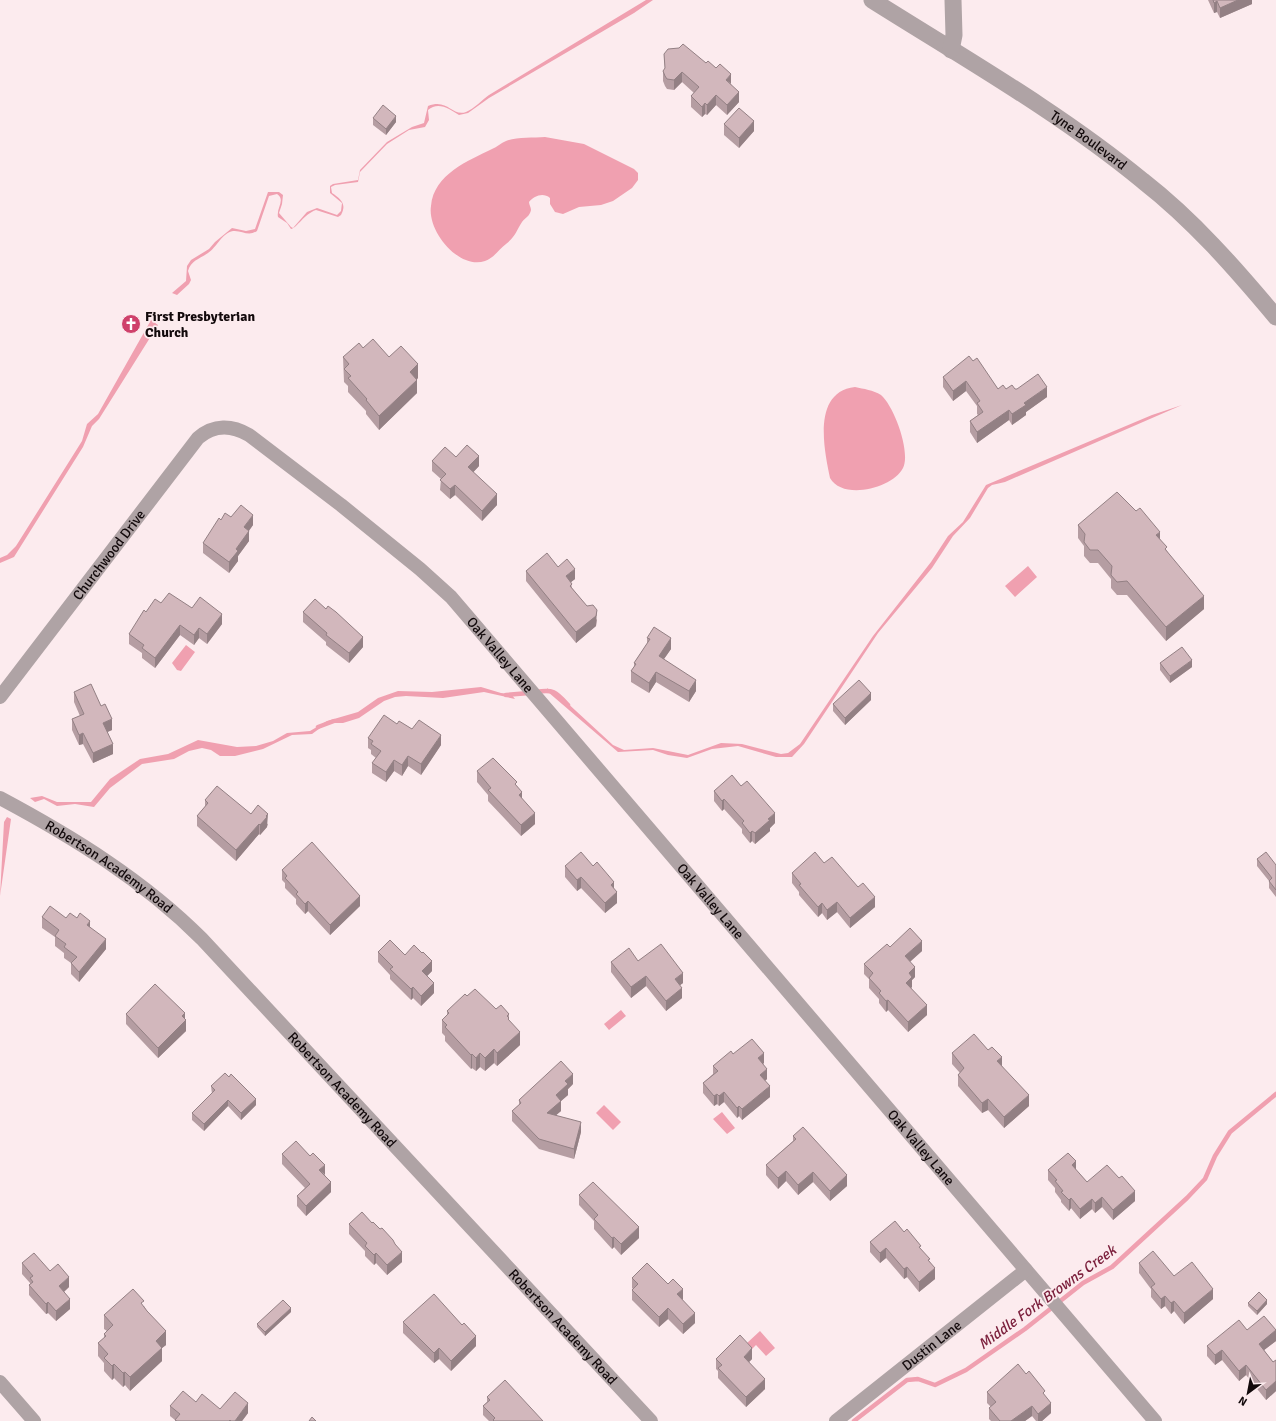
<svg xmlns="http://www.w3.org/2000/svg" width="1276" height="1421" viewBox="0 0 1276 1421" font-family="Signika,sans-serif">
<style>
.water{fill:#f0a0b0}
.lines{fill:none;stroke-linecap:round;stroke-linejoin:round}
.stream{stroke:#f0a0b0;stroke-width:4.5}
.minor{stroke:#afa3a5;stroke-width:14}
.tertiary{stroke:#afa3a5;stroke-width:17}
.wall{fill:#b59da2}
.shaded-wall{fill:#938084}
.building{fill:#d2b7bc;stroke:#938084}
.labels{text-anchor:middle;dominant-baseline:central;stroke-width:3.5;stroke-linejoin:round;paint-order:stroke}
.street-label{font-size:14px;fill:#12090b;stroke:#fcebee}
.poi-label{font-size:14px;font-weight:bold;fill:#12090b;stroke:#fcebee;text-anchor:start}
.water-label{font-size:15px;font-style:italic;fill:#7c213d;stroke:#fcebee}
</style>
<rect width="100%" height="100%" fill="#fcebee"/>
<path class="water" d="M646 0H653L634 13 489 98 468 113 459 115C450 109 438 101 428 110L429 120 425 127 409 130 387 144 360 172 358 182 335 185 331 187 332 193C341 199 347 204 341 215L338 217 316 210C304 214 297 228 291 229L287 223 278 217C276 208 286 200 277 194L269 196 257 231C248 237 242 230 233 231 222 233 217 247 208 253 200 259 191 260 188 271L191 280 189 284 177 295 172 293 186 281 187 266 191 260 209 249 215 242 232 228 246 231 255 229 268 192H279L283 195 282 204 279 213 291 227 293 228 307 212 317 208 337 215 341 211 342 203 330 193V186L333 184 358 180 360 170 387 142 412 127 424 123 428 106C448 98 452 117 466 112 474 109 482 100 489 95Z
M545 137 584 144 634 169 638 173V180L632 188 613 201 601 205 579 207 563 214 555 212 550 204V198C543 192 534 196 529 202 529 205 531 207 531 210 530 216 525 218 522 222 516 231 516 236 506 244 499 249 494 258 485 261 459 270 427 231 431 206 434 174 468 161 492 149 497 147 501 143 506 141 516 137 533 138 545 137Z
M151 320 158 325 99 419 92 426 83 447 14 557 0 563V558L7 555 16 546 82 441 87 424 98 414Z
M855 387C864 389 873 390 881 395 894 406 911 452 903 468 893 488 843 501 830 478 824 449 812 392 855 387Z
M1182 405 1005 482 992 485 988 488 970 518 953 536 932 568 878 633 804 744 792 757H776L738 746 712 749 687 758 668 755 653 750 618 752 548 692 547 688 563 699 613 745 624 750 653 748 688 755 721 743 742 744 781 754 788 753 800 744 873 636 931 562 948 536 963 522 986 485 1152 415Z
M1028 566 1037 577 1015 597 1005 586Z
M186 645 195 652 181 671 177 670 172 663Z
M481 687 501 693 511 694 515 699 484 692 443 698 406 696 395 697 384 701 359 718 343 723H327L312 734 292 735 263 749 235 756H220L211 750 202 748 189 751 174 759 142 764 110 788 94 807 75 804 57 806 44 799 35 802 30 798 42 796 57 802H91L110 779 140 759 168 754 198 740 237 747 256 746 273 741 287 733 310 731 327 721 358 712 378 698 398 691 432 692Z
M7 817 11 819 0 896 4 822Z
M621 1010 626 1016 609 1030 604 1024Z
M604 1105 621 1122 613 1130 596 1113Z
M722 1112 735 1128 727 1134 713 1119Z
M760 1331 775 1348 766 1356 756 1345 752 1349 747 1343Z"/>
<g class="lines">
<path class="stream" d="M536 692C554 689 556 692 568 705
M506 695 529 693
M318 727 334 721
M854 1421 907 1380 918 1379 935 1385 966 1370 1025 1329 1083 1283 1112 1267 1187 1198 1205 1179 1215 1156 1230 1132 1276 1094"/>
<g class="minor">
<path id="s1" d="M0 697 198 438C214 424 232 425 249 435L341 505 420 569 451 597 1155 1421"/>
<path id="s2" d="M0 798C73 837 143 880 202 939L651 1421"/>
<path d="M0 1382 34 1421"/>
<path id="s3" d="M836 1421 1026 1270"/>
</g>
<g class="tertiary">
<path id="s4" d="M872 0C964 58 1059 112 1143 181 1193 220 1235 268 1276 317"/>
<path d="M951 50 954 35 953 0"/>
</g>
</g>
<path class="wall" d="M1208 0H1252V4L1220 18 1217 12 1214 13Z
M664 54 731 84 739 102 727 115 716 105 707 115 705 114 702 117 691 107V96L694 93 682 82 674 90 667 89 665 86 663 81V71L665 69Z
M373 118 396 122 386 135 373 125Z
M724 124 754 131 739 148 724 135Z
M363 348 389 357 418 378 417 379V393L379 430 366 414V411L348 392V386L344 382 343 357Z
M973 361 998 389H1015L1047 397 1026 412V415L1012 425 1009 420 977 443 970 432V421L978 415 977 414V406L966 391 953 401 943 387V377Z
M456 457 479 466 473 472 497 505 482 521 455 495 450 499 440 490 441 479 432 471V461Z
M231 517 253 525 249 531V541L238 556V561L229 573 203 553V543L221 520Z
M1078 525 1160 539 1167 551 1204 609 1166 641 1127 595H1117L1111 588V579L1098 563H1090L1084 556V546L1078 538Z
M558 567 575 579 571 582 572 588 597 620 596 626 576 643 526 581V571Z
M161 603 192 608 222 624 207 644 199 638 194 645 180 635 155 668 142 658V653L129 644V634L146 612Z
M303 612 363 647 349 663 326 645V642L303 622Z
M647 638 671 649 664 659 696 691 689 702 656 682 649 693 631 682V671L634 667V663L647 644Z
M1160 663 1192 667 1170 683 1160 670Z
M74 692 112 730 107 732 113 754 93 763 83 744 79 745 72 730V719L80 716 74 702Z
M871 700 845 725 833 711V704Z
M397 724 412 729 441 745 421 775 408 766 402 776 394 771 386 782 372 773V763L376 758 371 754V750L368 748V738Z
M477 771 517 786 522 799 535 824 521 836 488 801V795L477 782Z
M714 791 775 823 770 828V831L755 844 752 841 750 843 742 833V829L724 809 722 811 714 801Z
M205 800 268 824 267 827 260 835 259 834 236 861 197 826V816L205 807Z
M1257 859 1276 865V897L1269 888V881L1257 866Z
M824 863 875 907 850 928 837 912 827 920 822 913 818 917 799 895V892L792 883V873Z
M565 866H593L614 889 617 903 605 913 581 888 577 891 565 877Z
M282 870 360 906 330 935 308 911 305 914 296 904V899L285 888V883L282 880Z
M42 917 66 918 90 927 106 949 79 982 71 974V963L64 958V953L55 946V937L42 928Z
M890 947 922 951 910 962 915 977 912 980V987L911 988 927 1015 908 1032 888 1010 886 1012 879 1003V999L869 988V979L864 974V964Z
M378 952 405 955 432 971 427 976 434 993 421 1006 413 998 411 1000 390 979V975L378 962Z
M638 961 683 983 680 985 682 998 666 1011 646 986 631 998 611 972V962Z
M467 996 496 1009 509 1014V1021L520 1045 497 1066 494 1063 485 1071 480 1067 476 1071 472 1068 471 1069 445 1041V1036L442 1033V1020L447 1015V1011Z
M126 1014 185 1019 186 1031 158 1058 126 1024Z
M952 1053 1002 1066 1029 1106 1004 1128 988 1110 982 1113 958 1086V1075L960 1073 952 1064Z
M733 1054 764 1063 763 1064 767 1079 765 1081 770 1097 742 1120 739 1116 737 1118 724 1102 719 1106 717 1104 714 1106 703 1093V1083L713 1074V1066Z
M573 1084 568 1089V1095L561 1101V1111L556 1115 581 1132 574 1159 539 1149 512 1121V1111L519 1105V1100Z
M211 1086 256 1105 241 1120 228 1106 204 1131 192 1120V1113L212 1094Z
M793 1136 847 1186 830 1201 813 1182 798 1195 786 1181 778 1189 766 1175V1165L793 1141Z
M282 1154 325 1175 331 1192 306 1216 297 1206V1196L305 1188 282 1164Z
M1048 1170H1076L1087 1182 1135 1201 1113 1220 1102 1207 1095 1213 1092 1209 1080 1219 1071 1208 1069 1211 1061 1202V1200L1055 1192V1188L1048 1180Z
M579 1195 639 1238 621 1255 614 1247 612 1249 594 1229V1221L579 1205Z
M349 1224 402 1262 387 1275 376 1263 374 1265 365 1256V1251L349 1234Z
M904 1232 921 1250 930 1262 935 1279 919 1292 907 1277 904 1279 886 1258 880 1263 870 1252V1242Z
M22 1263 50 1271 69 1287 64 1292 70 1309 56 1321 48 1313 46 1314 29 1295V1285L30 1284V1283L22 1274Z
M1139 1263 1174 1276 1213 1299 1184 1324 1174 1311 1171 1314 1165 1306 1161 1309 1151 1297V1289L1139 1273Z
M632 1278 668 1284 683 1299 682 1300 695 1323 683 1334 668 1319 659 1327 632 1300V1290L633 1289 632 1288Z
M1248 1303 1267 1304 1257 1315 1248 1306Z
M144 1306 166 1345 162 1348V1361L130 1391 125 1385 123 1387 114 1378 112 1380 104 1371V1363L98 1356V1343L104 1338V1334L107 1331 104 1329V1315Z
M291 1312 265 1336 257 1327V1324Z
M403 1322 476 1346 451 1371 439 1359 434 1363 403 1333Z
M1247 1330H1276V1341L1264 1350 1273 1362 1276 1360V1391L1266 1400 1246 1375 1239 1381 1222 1360 1215 1365 1207 1356V1346Z
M716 1359H752L749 1362 765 1389 746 1407 718 1378V1371L716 1369Z
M987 1392 1045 1396 1051 1413 1042 1421H1036L1032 1416 1025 1421H991L989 1419V1408L991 1407 987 1403Z
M487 1397 543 1421H489L483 1415V1406L487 1402Z
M196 1402 220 1409 248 1413 242 1421H175V1420L170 1416V1406Z"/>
<path class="shaded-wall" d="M1238 0H1252V4L1220 18V8Z
M1217 1V12L1214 13V3Z
M682 72V82L674 90V80Z
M731 74V84L726 80Z
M739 92V102L727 115V105Z
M716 95V105L707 115V105Z
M705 103V114L702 117V107Z
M396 116V122L386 135V129Z
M754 121V131L739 148V138Z
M418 364V378L410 386V372Z
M417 380V393L379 430V416Z
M966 381V391L953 401V391Z
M1047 387V397L1026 412V415L1012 425V414L1024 403Z
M1009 410V420L977 443V432Z
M479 456V466L468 478V467Z
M455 485V495L450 499V489Z
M497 494V505L482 521V511Z
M253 515V525L244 537V527Z
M249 531V541L238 556V561L229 573V562L236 549Z
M1160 532V545L1156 535Z
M575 569V579L566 586V576Z
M1204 596V609L1166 641V627Z
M597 610 596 626 576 643V632Z
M222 614V624L207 644V634Z
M180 625V635L155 668V658Z
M199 628V638L194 645V635Z
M363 637V647L349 663V653Z
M671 638V649L659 666V656Z
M1192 660V667L1170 683V676Z
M656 672V682L649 693V683Z
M696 680V691L689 702V691Z
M871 693V700L845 725V718Z
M112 719V730L103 734V723Z
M83 733V744L79 745V735Z
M441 735V745L421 775V764Z
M113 744V754L93 763V753Z
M408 756V766L402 776V765Z
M394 760V771L386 782V772Z
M522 792V803L519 795Z
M724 799V809L722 811V801Z
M535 813V824L521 836V825Z
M775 813V823L770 828V831L755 844V833L768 819Z
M268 814 267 827 260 835V825Z
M259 824V834L236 861V850Z
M752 831V841L750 843V833Z
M581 877V888L577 891V880Z
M614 882V892L611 885Z
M617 892V903L605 913V903Z
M360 896V906L330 935V925Z
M875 897V907L850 928V918Z
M308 901V911L305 914V904Z
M837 902V912L827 920V910Z
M822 903V913L818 917V907Z
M90 921V931L87 925Z
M106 939V949L79 982V972Z
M922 941V951L905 966V956Z
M432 961V971L422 981V971Z
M915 967V977L912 980V987L906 993V983L909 973Z
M683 973V983L675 989V979Z
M646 976V986L631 998V987Z
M434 983V993L421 1006V996Z
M413 987V998L411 1000V989Z
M682 988V998L666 1011V1001Z
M888 1000V1010L886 1012V1001Z
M927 1005V1015L908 1032V1022Z
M185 1013V1021L186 1020V1031L158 1058V1048L182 1016Z
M520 1032V1045L497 1066V1053Z
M494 1049V1063L485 1071V1058Z
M480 1053V1067L476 1071V1058Z
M764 1053V1063L758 1068V1058Z
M472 1054V1068L471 1069V1055Z
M1002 1057V1068L997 1061Z
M767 1069V1079L760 1085V1075Z
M573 1074V1084L568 1089V1095L561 1101V1111L547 1123V1113L556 1095 565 1081Z
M770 1086V1097L742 1120V1109Z
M724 1092V1102L719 1106V1096Z
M717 1094V1104L714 1106V1096Z
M1029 1095V1106L1004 1128V1117Z
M256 1099V1105L241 1120V1113Z
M988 1099V1110L982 1113V1103Z
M228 1100V1106L204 1131V1124Z
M739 1106V1116L737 1118V1108Z
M581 1122V1132L574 1159V1149Z
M1076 1161V1172L1072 1165Z
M325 1165V1175L319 1170Z
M786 1171V1181L778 1189V1178Z
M813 1172V1182L798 1195V1185Z
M847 1175V1186L830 1201V1191Z
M331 1182V1192L306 1216V1206Z
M1135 1191V1201L1113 1220V1210Z
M1102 1197V1207L1095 1213V1203Z
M1071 1198V1208L1069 1211V1200Z
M1092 1199V1209L1080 1219V1209Z
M639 1227V1238L621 1255V1244Z
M614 1237V1247L612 1249V1238Z
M886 1248V1258L880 1263V1253Z
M402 1252V1262L387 1275V1265Z
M376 1253V1263L374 1265V1255Z
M907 1267V1277L904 1279V1269Z
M935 1268V1279L919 1292V1282Z
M69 1277V1287L59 1296V1286Z
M683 1289V1299L677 1305V1294Z
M1213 1289V1299L1184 1324V1313Z
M1165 1296V1306L1161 1309V1299Z
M70 1299V1309L56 1321V1311Z
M1267 1300V1304L1257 1315V1311Z
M1174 1301V1311L1171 1314V1303Z
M48 1302V1313L46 1314V1304Z
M291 1308V1312L265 1336V1332Z
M668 1308V1319L659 1327V1317Z
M695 1313V1323L683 1334V1324Z
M1276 1330V1341L1259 1354V1344Z
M166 1331V1345L162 1348V1361L130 1391V1377L156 1341Z
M476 1336V1346L451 1371V1361Z
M439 1348V1359L434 1363V1353Z
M752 1348V1359L744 1367V1357Z
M1222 1350V1360L1215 1365V1355Z
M114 1364V1378L112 1380V1366Z
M1246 1365V1375L1239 1381V1371Z
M125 1372V1385L123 1387V1373Z
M765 1379V1389L746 1407V1397Z
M1276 1381V1391L1266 1400V1390Z
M248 1403V1413L242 1421H235Z
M1051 1403V1413L1042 1421H1038V1414Z
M1032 1406V1416L1025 1421H1011Z"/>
<path class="building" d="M1213 0H1238L1220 8 1217 1 1214 3Z
M683 44 706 63 708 61 716 68 720 64 731 74 726 80 739 92 727 105 716 95 707 105 705 103 702 107 691 96 699 87 682 72 674 80 667 79 665 76 663 71 665 68 664 54 668 49 679 48Z
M383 105 396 116 386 129 373 118Z
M739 108 754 121 739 138 724 124Z
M373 339 389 357 401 346 418 364 410 372 417 380 379 416 366 400 367 399 348 378 351 376 344 369 349 364 343 357 359 343 363 348Z
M969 356 973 361 977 358 998 389 1003 385 1006 389 1012 385 1015 389H1017L1038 374 1047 387 1024 403 1026 405 1012 414 1009 410 977 432 970 421 983 412 977 403 980 401 966 381 953 391 943 377Z
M467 445 479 456 468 467 497 494 482 511 455 485 450 489 440 480 446 474 432 461 445 447 456 457Z
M1117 492 1136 511 1140 508 1160 532 1156 535 1167 547 1165 549 1204 596 1166 627 1127 581 1117 582 1111 575 1112 566 1098 550H1090L1084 542 1085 534 1078 525Z
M241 505 253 515 244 527 249 531 236 549 238 551 229 562 203 543 219 518 221 520 225 513 231 517Z
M547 553 558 567 567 559 575 569 566 576 572 584 570 586 587 606 593 605 597 610 596 616 576 632 526 571Z
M169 593 192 608 200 597 222 614 207 634 199 628 194 635 180 625 155 658 142 648 144 645 129 634 144 610 146 612 155 599 161 603Z
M315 599 326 609 328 606 336 612 363 637 349 653 326 635 327 633 303 612Z
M654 627 671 638 659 656 696 680 689 691 656 672 649 683 631 671 636 664 634 663 650 639 647 638Z
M1182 647 1192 660 1170 676 1160 663Z
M859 680 871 693 845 718 833 704Z
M91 684 101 706 105 704 112 719 103 723 113 744 93 753 83 733 79 735 72 719 84 714 74 692Z
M384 715 397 724 399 721 412 729 419 720 441 735 421 764 408 756 402 765 394 760 386 772 372 763 381 751 371 744 373 741 368 738Z
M493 758 517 782 515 784 522 792 519 795 535 813 521 825 488 790 491 788 477 771Z
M732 775 741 786 747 781 775 813 768 819 770 820 755 833 752 831 750 833 742 823 744 821 724 799 722 801 714 791Z
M217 786 251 814 258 805 268 814 266 816 267 817 260 825 259 824 236 850 197 816 208 803 205 800Z
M312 842 360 896 330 925 308 901 305 904 296 894 298 892 285 878 287 876 282 870Z
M581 852 593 866 597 862 614 882 611 885 617 892 605 903 581 877 577 880 565 866Z
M815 852 824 863 832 857 858 887 863 883 875 897 850 918 837 902 827 910 822 903 818 907 799 885 801 884 792 873Z
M1266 852 1276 865V890L1269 881 1272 878 1257 859Z
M50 906 66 918 70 913 77 918 80 913 90 921 87 925 106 939 79 972 71 963 77 957 64 947 66 944 55 936 59 930 42 917Z
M910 928 922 941 905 956 915 967 909 973 912 977 906 983 927 1005 908 1022 888 1000 886 1001 879 993 881 991 869 978 873 973 864 964 887 944 890 947Z
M390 940 405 955 414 945 422 953 423 952 432 961 422 971 434 983 421 996 413 987 411 989 390 969 393 967 378 952Z
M661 944 683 973 675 979 682 988 666 1001 646 976 631 987 611 962 629 948 638 961Z
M155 984 185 1013 182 1016 186 1020 158 1048 126 1014Z
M475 989 496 1009 501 1005 509 1014 507 1016 509 1018 508 1019 520 1032 497 1053 494 1049 485 1058 480 1053 476 1058 472 1054 471 1055 445 1027 447 1025 442 1020 449 1013 447 1011 465 994 467 996Z
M974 1034 988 1050 992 1047 1002 1057 997 1061 1029 1095 1004 1117 988 1099 982 1103 958 1075 964 1068 952 1053Z
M752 1039 764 1053 758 1058 767 1069 760 1075 770 1086 742 1109 739 1106 737 1108 724 1092 719 1096 717 1094 714 1096 703 1083 718 1071 713 1066 731 1051 733 1054Z
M561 1061 573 1074 565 1081 568 1084 556 1095 561 1101 547 1113 581 1122 574 1149 539 1139 512 1111 521 1103 519 1100Z
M225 1073 229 1077 231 1074 256 1099 241 1113 228 1100 204 1124 192 1113 215 1090 211 1086Z
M803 1127 847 1175 830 1191 813 1172 798 1185 786 1171 778 1178 766 1165 796 1139 793 1136Z
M296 1141 310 1156 313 1153 325 1165 319 1170 331 1182 306 1206 297 1196 310 1184 282 1154Z
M1068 1153 1076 1161 1072 1165 1087 1182 1107 1165 1119 1178 1122 1176 1135 1191 1113 1210 1102 1197 1095 1203 1092 1199 1080 1209 1071 1198 1069 1200 1061 1192 1063 1191 1055 1181 1057 1180 1048 1170Z
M593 1182 639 1227 621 1244 614 1237 612 1238 594 1219 598 1215 579 1195Z
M362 1212 372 1223 373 1222 380 1229 382 1228 393 1240 395 1244 402 1252 387 1265 376 1253 374 1255 365 1246 367 1243 349 1224Z
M895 1221 904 1232 907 1229 921 1246 919 1247 930 1259 928 1260 935 1268 919 1282 907 1267 904 1269 886 1248 880 1253 870 1242Z
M1153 1251 1174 1276 1192 1262 1213 1289 1184 1313 1174 1301 1171 1303 1165 1296 1161 1299 1151 1287 1155 1284 1139 1263Z
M34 1253 50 1271 58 1264 69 1277 59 1286 70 1299 56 1311 48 1302 46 1304 29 1285 33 1282 30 1278 33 1276 22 1263Z
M647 1263 668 1284 673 1279 683 1289 677 1294 695 1313 683 1324 668 1308 659 1317 632 1290 638 1284 632 1278Z
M133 1289 144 1301 141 1303 147 1311 166 1331 156 1341 162 1348 130 1377 125 1372 123 1373 114 1364 112 1366 104 1358 108 1354 98 1343 106 1336 104 1334 113 1325 104 1315Z
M1259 1292 1267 1300 1257 1311 1248 1303Z
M434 1294 462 1325 464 1323 476 1336 451 1361 439 1348 434 1353 403 1322Z
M283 1300 291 1308 265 1332 257 1324Z
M1264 1316 1276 1330 1259 1344 1273 1362 1276 1360V1381L1266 1390 1246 1365 1239 1371 1222 1350 1215 1355 1207 1346 1239 1320 1247 1330Z
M740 1335 752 1348 744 1357 765 1379 746 1397 718 1368 722 1365 716 1359Z
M1018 1364 1026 1374 1029 1371 1045 1391 1043 1393 1051 1403 1038 1414 1032 1406 1011 1421H1000L989 1408 996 1402 987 1392Z
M505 1380 543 1421H494L493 1420 495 1418 483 1406 490 1400 487 1397Z
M183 1391 196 1402 202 1394 220 1409 235 1392 248 1403 235 1421H231L230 1420 229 1421H177L175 1420 180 1414 170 1406Z
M312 1417 316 1421H309Z"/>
<defs>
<g id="church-disc" transform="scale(1)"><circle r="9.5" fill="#cf416b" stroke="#fcebee"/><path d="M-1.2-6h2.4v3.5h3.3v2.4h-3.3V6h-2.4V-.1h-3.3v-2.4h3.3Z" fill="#fff"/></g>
</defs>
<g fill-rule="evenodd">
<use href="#church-disc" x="131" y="324"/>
</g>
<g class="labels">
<g class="street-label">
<text stroke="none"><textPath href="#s4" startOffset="258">Tyne Boulevard</textPath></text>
<text stroke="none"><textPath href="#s1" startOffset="179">Churchwood Drive</textPath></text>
<text stroke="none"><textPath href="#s1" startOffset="716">Oak Valley Lane</textPath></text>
<text stroke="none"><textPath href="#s2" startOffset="129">Robertson Academy Road</textPath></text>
<text stroke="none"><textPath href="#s1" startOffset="1040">Oak Valley Lane</textPath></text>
<text stroke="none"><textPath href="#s2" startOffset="453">Robertson Academy Road</textPath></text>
<text stroke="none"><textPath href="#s1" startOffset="1364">Oak Valley Lane</textPath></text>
<text stroke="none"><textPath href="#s2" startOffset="777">Robertson Academy Road</textPath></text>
<text stroke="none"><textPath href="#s3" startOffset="122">Dustin Lane</textPath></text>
</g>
<g class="poi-label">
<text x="145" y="316">First Presbyterian<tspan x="145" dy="16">Church</tspan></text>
</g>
<g class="water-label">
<text transform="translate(1047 1297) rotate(-36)">Middle Fork Browns Creek</text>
</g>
</g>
<g transform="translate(1248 1393) rotate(212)" stroke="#fcebee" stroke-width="3" paint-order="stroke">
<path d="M0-3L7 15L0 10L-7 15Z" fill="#12090b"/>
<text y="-6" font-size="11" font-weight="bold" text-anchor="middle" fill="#12090b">N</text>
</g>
</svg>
